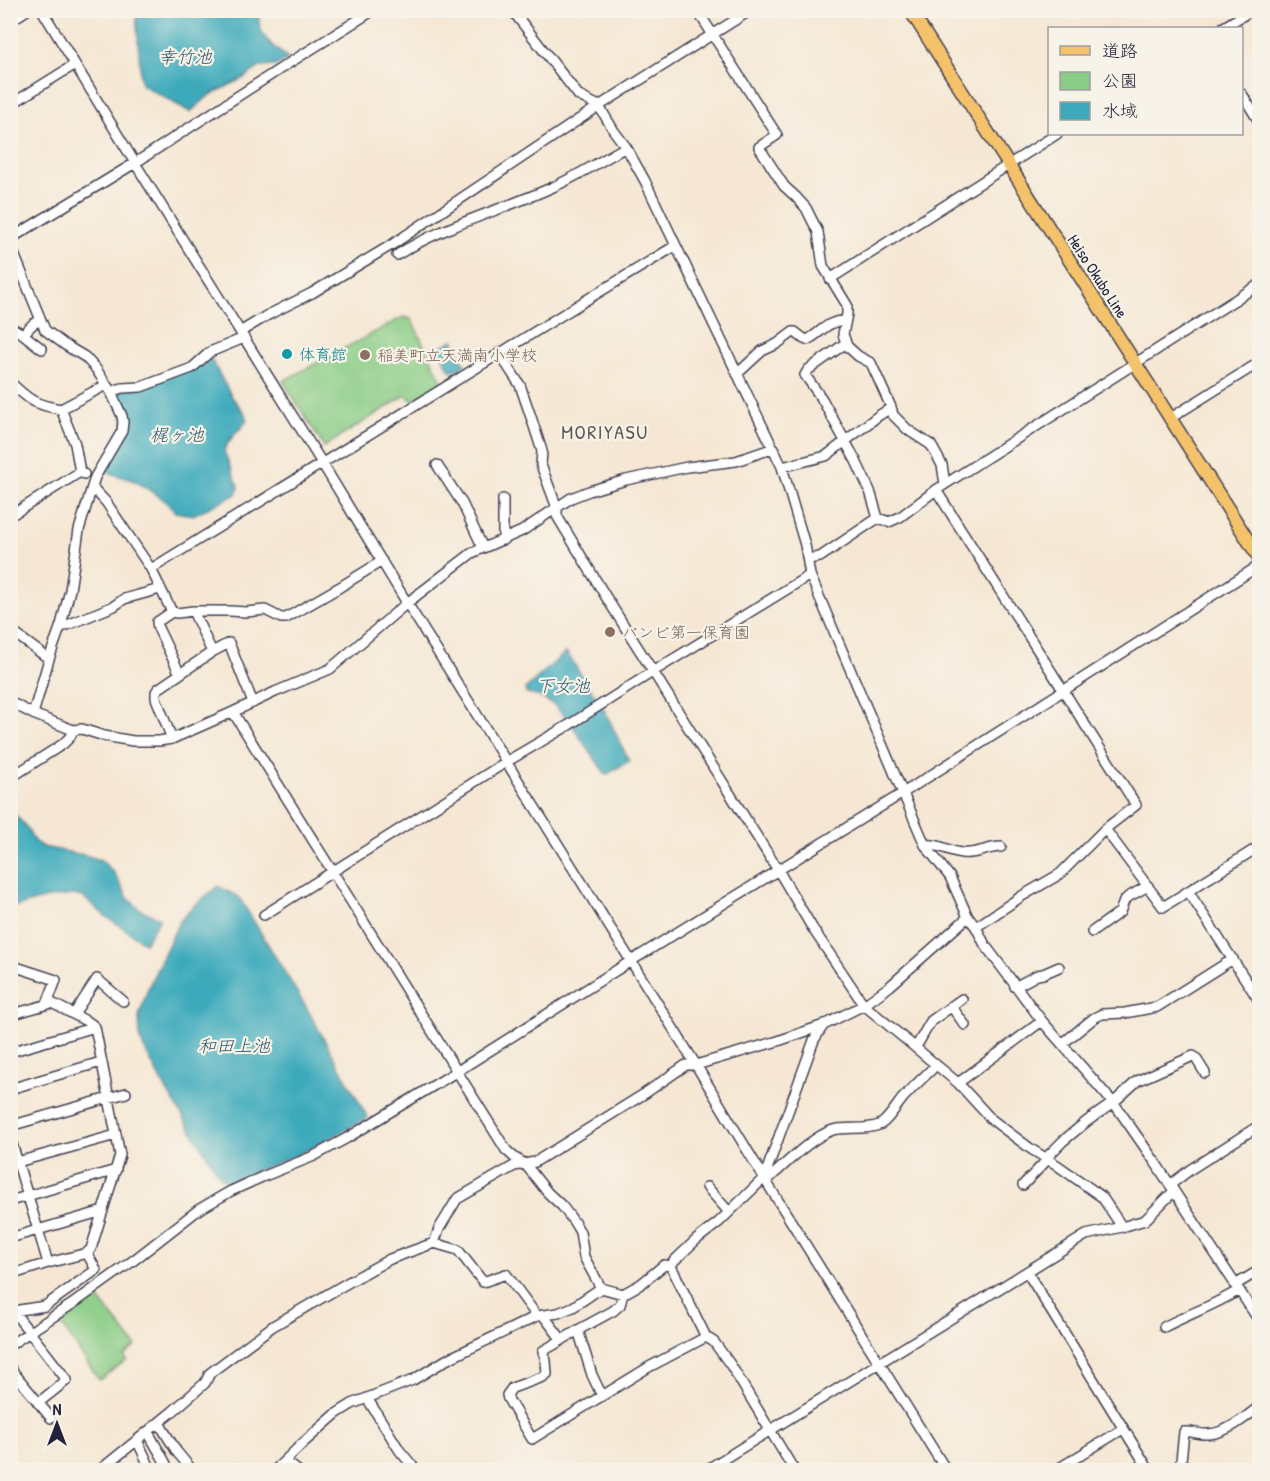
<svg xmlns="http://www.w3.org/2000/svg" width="1270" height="1481" viewBox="0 0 1270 1481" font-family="'Patrick Hand','Klee One',sans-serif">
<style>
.green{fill:#89cc85;stroke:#567760;stroke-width:1.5}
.water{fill:#3daabc;stroke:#30667c;stroke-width:1.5}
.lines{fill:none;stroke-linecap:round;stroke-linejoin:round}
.minor-casing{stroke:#424052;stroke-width:12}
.major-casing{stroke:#424052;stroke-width:15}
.minor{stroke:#fff;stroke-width:9}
.major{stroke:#f4c26a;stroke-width:12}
.culture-dot{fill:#0f9aa8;stroke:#f7f3e8;stroke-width:2}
.education-dot{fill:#8d6e63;stroke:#f7f3e8;stroke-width:2}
.labels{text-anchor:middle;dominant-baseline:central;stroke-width:4.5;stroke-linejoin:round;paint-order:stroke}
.street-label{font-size:16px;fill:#22223b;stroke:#f7f3e8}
.culture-label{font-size:16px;fill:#0d838f;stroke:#f7f3e8;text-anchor:start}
.education-label{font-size:16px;fill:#785e54;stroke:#f7f3e8;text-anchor:start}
.water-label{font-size:18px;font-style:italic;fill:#2d586f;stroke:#f7f3e8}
.quarter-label{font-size:20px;letter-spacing:1.5px;fill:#635557;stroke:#f7f3e8}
</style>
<rect width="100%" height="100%" fill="#f7f3e8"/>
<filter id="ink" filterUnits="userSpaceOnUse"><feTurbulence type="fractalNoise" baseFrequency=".0167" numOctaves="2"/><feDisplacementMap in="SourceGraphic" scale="12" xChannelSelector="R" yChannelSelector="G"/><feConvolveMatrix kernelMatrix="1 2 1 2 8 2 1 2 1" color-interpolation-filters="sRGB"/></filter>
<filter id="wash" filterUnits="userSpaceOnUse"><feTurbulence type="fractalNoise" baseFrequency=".008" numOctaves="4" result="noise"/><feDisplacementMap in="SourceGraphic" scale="24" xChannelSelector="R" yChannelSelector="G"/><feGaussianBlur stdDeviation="1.35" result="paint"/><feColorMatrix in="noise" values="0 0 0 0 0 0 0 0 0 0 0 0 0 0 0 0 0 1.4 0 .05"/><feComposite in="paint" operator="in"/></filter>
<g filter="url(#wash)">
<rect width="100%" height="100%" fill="#f6e7d4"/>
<path class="green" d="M403 317 411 319 443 383 413 401 406 395 324 447 283 381Z
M96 1295 136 1346 124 1356 127 1360 99 1380 58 1320Z"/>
<path class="water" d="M136 11H259C256 35 271 44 288 59L275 66 260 67 242 79 210 95 190 112 141 84Z
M453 340 465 365 451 372 438 348Z
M210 357 232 397 244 412 247 420C240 431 228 438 224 451L239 488 235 495 193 515 175 512 162 498 135 481 101 470 126 431 117 396 119 391Z
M566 652 604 709 629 761 606 775 569 721 554 705 540 697 526 693 525 689Z
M11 810 28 829 34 841 43 847 84 855 101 860 115 874 128 898 139 909 160 918 145 943 105 916 83 897 72 895 43 899 11 908Z
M218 886 239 897 306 1007 368 1118 298 1155 228 1182 221 1178 162 1083 140 1040 139 1016 148 988 178 924 189 910Z"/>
</g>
<g filter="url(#ink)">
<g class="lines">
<g class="minor-casing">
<path id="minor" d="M42 10 135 163 322 463 407 603 696 1065 764 1178 946 1470
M512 10 579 96 599 106 614 131 626 147 645 181 782 467 805 545 810 575 925 845 950 877 968 917 976 927 985 945 1042 1021 1116 1106 1155 1162 1260 1322
M697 10 777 135 759 147 784 186 796 197 806 208 818 232 823 266 847 305V314L843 334 847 346 858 356 871 363 891 407 893 415 908 430 931 445 942 465 945 484
M10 21 27 10
M1222 28 1252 10
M1242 94 1260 123
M10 105 74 65
M10 239 135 163 286 65 374 10
M10 244 45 330 65 345 85 357 96 369 111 392 122 416 123 422 122 431 95 477 92 487 79 530 70 590 61 625 49 659 33 714
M397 255C445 225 502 210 553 187 578 176 602 160 626 147
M830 279 1057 134
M10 327 23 334 42 349
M240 332 268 315 312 293 393 244 599 106 751 10
M23 334 33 324 41 320
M846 343 808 370 805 375 822 399 856 461 870 491 878 518
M499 353 520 385 531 417 542 451 541 465 557 508V516L606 597 778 870 813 929 864 1005 958 1083 991 1119 1031 1149 1057 1165 1102 1197 1122 1227
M737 374 762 351 777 344 793 332H795L804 339 807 340C821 333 828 320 845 321
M10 382C29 400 35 405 61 409L75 444 80 472
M111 392 122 388 141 387 192 368 210 352 244 338
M61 409 106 385
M1169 419 1260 362
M437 465 462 503 483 548
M782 467 826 456 878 416 886 411 892 410
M92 487 106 502 151 569 172 612 177 613 193 611 212 652 229 643 253 703
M936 490 1136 805 1105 829 1060 874 1022 896 976 927
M10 516 80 472 84 474
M503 540V499
M808 559 820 557 878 518 889 522 900 517 936 490 1260 284
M151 569 583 302 675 246
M193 611H230L246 612 265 610 281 618H286L340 587 382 561
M172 612 157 622 158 628 180 674
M61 625 65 626 114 606 124 599 160 589
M10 630 49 659
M10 702 33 714 73 730 82 729 104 736 133 741H159L172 739 233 712 275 692 330 669 407 603 472 553 522 531 571 498 589 491 626 480 687 467 736 461 774 448
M233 712 506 1150 515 1158 525 1164 548 1193 562 1206 574 1222 580 1232 584 1257 601 1288
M172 739 156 698V692L158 689 212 652
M10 778 63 744 70 737 73 730
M1105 829 1163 907 1260 846
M925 845C939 843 949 852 962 853 976 855 988 847 1001 847
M1188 891 1260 1002
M264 915 506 762 569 725 654 671 810 575
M1092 932 1120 912 1124 901 1128 897 1148 886
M10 965 56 980 47 1004
M1015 987 1037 975 1043 974 1059 967
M10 995 16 1013
M951 1006 965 1025
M74 1014 97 979 123 1001
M10 1015 52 1003 90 1023 95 1027 120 1155 91 1249 87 1253 48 1263 10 1275
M1062 1044 1094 1018 1102 1014 1125 1013 1157 1007 1233 959
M916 1047 931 1021 962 999
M10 1052 95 1027
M958 1083 1042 1021
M10 1089 101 1062
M10 1126 126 1093
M10 1137 48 1263
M1046 1158 1063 1141 1086 1122 1113 1103 1137 1081 1193 1056 1195 1057 1205 1073
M10 1164 116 1135
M766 1181C784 1166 811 1137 833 1130 847 1126 864 1131 879 1125 887 1122 897 1105 903 1098 914 1086 925 1076 936 1065
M1023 1185 1048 1159
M1170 1185 1191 1169 1260 1125
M707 1187 729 1212
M10 1201 116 1170
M10 1238 103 1211
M434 1243 458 1250 483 1282 506 1274 537 1316
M671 1266 706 1337 714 1342 732 1367 794 1470
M1027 1272 1149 1470
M1235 1285 1260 1270
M10 1305 13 1311 67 1380 38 1403
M13 1311 45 1306 96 1270 87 1253
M543 1315 562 1340 543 1351 546 1361 547 1374 543 1377 512 1388 507 1395 508 1399 532 1439 649 1367 706 1337
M1164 1327C1189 1314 1215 1305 1239 1290
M578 1330 613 1311 620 1305 623 1294
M562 1340 578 1330 592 1375 602 1396
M10 1345 74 1303 134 1260 198 1210 231 1191 262 1177 314 1156 347 1138 456 1072 631 961 903 793 1260 565
M10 1368 51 1418
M367 1398 400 1451 416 1470
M159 1423 177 1452 192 1470
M148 1432 166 1464
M137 1440 151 1470
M285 1461 297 1470
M100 1470 172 1412 205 1383 210 1373 273 1326 349 1282 390 1259 434 1243 439 1229 457 1199 514 1166 535 1162 644 1094 686 1065H696L778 1041 824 1025 864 1005 890 986 968 917
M275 1470 302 1444 336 1414 352 1404 413 1380 446 1360 537 1316 558 1313 573 1307 601 1288 623 1294 641 1284 664 1265 671 1266 674 1261 696 1240 719 1222 764 1178 814 1040 824 1024
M706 1470 1086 1235 1122 1227 1145 1220 1174 1191
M1056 1470 1123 1429
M1180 1470 1184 1432C1193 1431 1200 1435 1208 1434 1227 1433 1246 1417 1260 1406"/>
</g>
<g class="major-casing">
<path id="major" d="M910 10C1027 193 1142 377 1260 559"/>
</g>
<use href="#minor" class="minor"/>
<use href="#major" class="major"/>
</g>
</g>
<circle class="culture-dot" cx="287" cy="354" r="6"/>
<g class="education-dot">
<circle cx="365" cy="355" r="6"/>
<circle cx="610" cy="632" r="6"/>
</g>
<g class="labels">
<g class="street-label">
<text transform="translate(1098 276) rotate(57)">Heiso Okubo Line</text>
</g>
<g class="culture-label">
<text x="299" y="354">体育館</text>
</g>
<g class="education-label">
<text x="377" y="355">稲美町立天満南小学校</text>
<text x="622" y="632">バンビ第一保育園</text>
</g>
<g class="water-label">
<text x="185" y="56">幸竹池</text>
<text x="177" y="434">梶ヶ池</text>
<text x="563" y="685">下女池</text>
<text x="234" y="1045">和田上池</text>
</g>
<g class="quarter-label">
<text x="605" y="431">MORIYASU</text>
</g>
</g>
<rect width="1270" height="1481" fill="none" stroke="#f7f3e8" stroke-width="36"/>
<rect x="1048" y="27" width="195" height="108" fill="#f7f3e8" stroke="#a29fa3" stroke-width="1.5"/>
<rect x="1060" y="46" width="30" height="9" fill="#f4c26a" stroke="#a29fa3" stroke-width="1.5"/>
<text x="1102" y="57" font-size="18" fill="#22223b">道路</text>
<rect x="1060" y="72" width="30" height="18" fill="#89cc85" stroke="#a29fa3" stroke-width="1.5"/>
<text x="1102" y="87" font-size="18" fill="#22223b">公園</text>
<rect x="1060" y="102" width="30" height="18" fill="#3daabc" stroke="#a29fa3" stroke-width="1.5"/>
<text x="1102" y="117" font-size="18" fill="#22223b">水域</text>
<g transform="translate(57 1424)" stroke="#f7f3e8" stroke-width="4.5" paint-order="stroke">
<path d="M0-4.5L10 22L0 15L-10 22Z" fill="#22223b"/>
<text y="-9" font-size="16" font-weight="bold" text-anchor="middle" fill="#22223b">N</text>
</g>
</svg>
